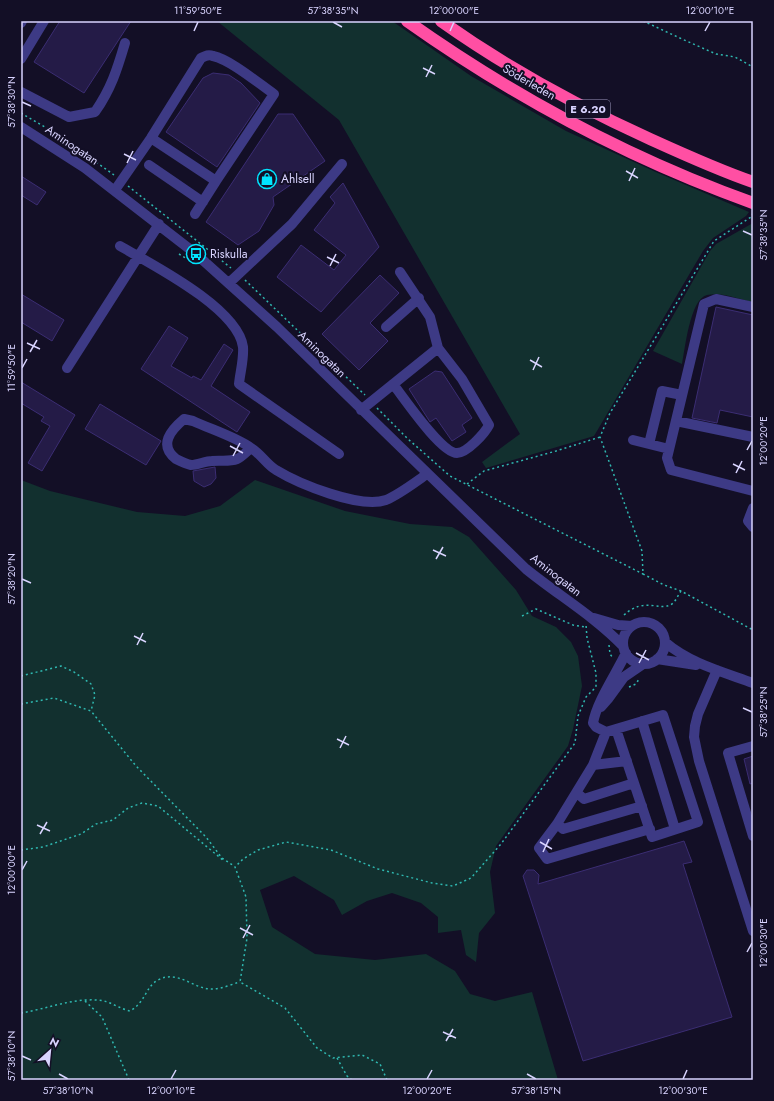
<svg xmlns="http://www.w3.org/2000/svg" width="774" height="1101" viewBox="0 0 774 1101" font-family="Jost,sans-serif">
<style>
.green{fill:#12302f}
.building{fill:#241b47;stroke:#3b2d73}
.lines{fill:none;stroke-linecap:round;stroke-linejoin:round}
.path{stroke:#2fb8b0;stroke-width:1.5;stroke-dasharray:2 3;stroke-linecap:butt}
.minor{stroke:#3d3a85;stroke-width:10}
.highway{stroke:#ff4fa3;stroke-width:12}
.ticks{fill:none;stroke:#d9d4ff;stroke-width:1.5}
.labels{text-anchor:middle;dominant-baseline:central;stroke-width:4;stroke-linejoin:round;paint-order:stroke}
.shield{fill:#130f26;stroke:#9e99be;stroke-width:1}
.shield-label{font-size:11px;font-weight:bold;fill:#d9d4ff}
.street-label{font-size:12px;fill:#d9d4ff;stroke:#130f26}
.poi-label{font-size:12px;fill:#d9d4ff;stroke:#130f26;text-anchor:start}
.neatline{fill:none;stroke:#d9d4ff;stroke-width:1.5}
.ticks-label{font-size:10px;text-anchor:middle;fill:#d9d4ff}
</style>
<rect width="100%" height="100%" fill="#130f26"/>
<path class="green" d="M217 21H392L471 76 566 131 658 173 749 212 746 216 713 238 703 251 594 436 486 468 482 462 520 434 339 120Z
M753 223V302C738 299 722 292 707 295 690 299 685 349 682 364L653 351 710 251 716 244Z
M21 480 50 491 137 512 185 516 220 506 255 480 345 511 410 524 452 527 469 537 516 590 532 616 556 627 571 642 578 656 582 686 573 729 568 746 496 846 490 872 495 913 479 933 476 962 466 955 461 930 438 933V917L421 903 392 893 367 901 342 915 334 900 294 876 260 890 272 927 315 954 375 960 426 954 455 971 470 994 495 1001 532 992 558 1080H21Z"/>
<path class="building" d="M60 21H131L84 93 34 62Z
M213 73 229 75 241 83 260 103 217 167 166 132 203 78Z
M278 114H293L325 161 273 197 274 205 259 231 238 245 206 222Z
M21 176 46 192 37 205 21 195Z
M343 183 379 247 321 312 277 277 301 245 334 270 346 255 314 230 335 203 330 197Z
M380 275 399 293 370 323 388 341 359 370 322 334Z
M21 294 64 320 52 341 21 322Z
M716 307 753 315V417L720 410 717 423 692 418Z
M169 326 188 338 171 366 192 378 193 376 201 380 224 344 233 350 211 386 250 412 237 432 141 369Z
M435 371 442 372 472 418 462 425 466 432 452 441 436 418 430 422 409 389Z
M21 382 75 415 42 471 28 463 50 426 41 421 44 417 21 403Z
M100 404 161 441 146 465 85 429Z
M215 467 216 478 211 484 204 487 194 481 193 471Z
M753 756V783L750 784 744 759Z
M684 841 692 862 683 864 732 1017 583 1061 523 876 527 870H534L539 875 538 884Z"/>
<g class="lines">
<path class="path" d="M643 21 682 39 716 54 735 57 753 67
M669 21H675
M21 113 60 136 114 175
M128 186 231 268
M753 213 751 217 714 241 610 413 600 437 642 551 643 574 664 585 681 591 753 630
M179 254 187 259
M245 280 365 395
M377 408 408 439 450 476 643 574
M467 484 484 471 556 451 600 437
M624 615C645 596 659 612 672 604 676 601 678 595 681 591
M522 616 536 609 573 625 585 627
M609 645 610 654 613 658
M21 676 61 666 74 672 91 684 95 695 91 711
M629 687 636 684 639 679
M21 704 54 698 91 711 136 766 206 837 222 858 234 866
M21 850 43 847 81 834 96 824 113 820 128 808 142 803 158 806 224 861
M85 1001 102 1017 129 1080
M21 1013C47 1009 77 996 104 1001 112 1003 121 1009 130 1011 146 1002 145 987 158 980 178 969 194 990 213 989 222 989 232 984 240 982
M337 1058 347 1076 352 1080
M387 1080 380 1064 362 1055 333 1058 317 1048 285 1008 240 982 247 938 246 897 235 867 243 859 258 850 286 842 331 850 378 869 432 883 453 886 471 878 501 844 575 743 578 716 586 697 596 687V673L587 638 586 625"/>
<path class="minor" d="M21 23 22 21
M21 59 44 21
M21 92 69 117 95 112C111 89 117 70 125 43
M21 127 85 168 196 254 277 327 526 569C558 595 594 616 623 646
M149 165 203 202
M115 190 151 138 201 58C205 56 208 54 213 56 231 60 258 83 274 94L216 181 151 138
M195 214 216 181
M120 246C151 264 238 308 243 347 244 359 240 373 239 384L339 454
M229 283 292 224 342 164
M753 307 716 299 704 304 667 458 671 470 753 491
M386 327 419 298
M67 368 159 224
M393 384C404 398 441 453 457 453 467 453 485 433 489 425L462 379 438 348 430 317 400 272
M361 410 438 348
M676 421 753 437
M633 440 669 449
M649 444 662 391 682 395
M251 448C247 451 242 457 237 459 229 462 220 460 212 461 205 461 198 465 191 465 186 464 180 461 176 459 158 445 171 430 184 419L193 421C210 429 236 437 251 448 261 454 267 465 276 470 299 484 360 509 386 500 400 494 414 483 427 474
M753 508 748 521 753 527
M594 618 618 625 632 626
M623 643a21 21 0 1 1 42 0a21 21 0 1 1-42 0Z
M665 642C689 663 723 672 753 683
M657 659 696 665
M717 670 698 714 695 726 694 737 699 761 753 931
M601 707 608 699 624 677 643 664
M642 721 675 829
M616 729 652 837 698 822 663 715 606 732 596 727 593 723C597 701 616 674 626 653
M606 732 593 765 557 824 539 848 547 859 650 829
M753 746 728 753 753 836
M593 765 627 761
M577 793 584 799 634 783
M557 824 563 829 642 806"/>
<path class="highway" d="M407 21C513 96 630 159 753 203
M441 21C506 67 577 106 650 139 683 154 718 170 753 182"/>
</g>
<path class="ticks" d="M333 22 342 27M194 31 198 22M450 31 454 22M705 31 710 22M423 68 435 74M426 77 432 65M22 102 31 106M124 154 136 160M127 163 133 151M626 171 638 178M629 181 635 168M743 231 752 235M327 257 339 263M330 266 336 254M27 343 40 349M30 352 37 340M530 360 542 367M22 368 27 359M533 370 539 357M230 446 243 453M747 450 752 441M233 456 240 443M733 464 745 470M736 473 742 461M433 550 446 556M436 559 443 547M22 579 31 583M134 636 146 642M137 645 143 633M636 653 649 660M639 663 646 650M743 708 752 712M337 739 349 745M340 748 346 736M37 825 50 831M40 834 47 822M540 842 552 849M543 852 549 839M22 870 27 861M240 928 253 935M243 938 250 925M747 952 752 943M443 1032 456 1038M446 1041 453 1029M22 1056 31 1060M59 1074 68 1079M527 1074 536 1079M171 1079 176 1070M427 1079 432 1070M683 1079 687 1070"/>
<defs>
<g id="shop-ring" transform="scale(1)"><circle r="9.5" fill="#130f26" stroke="#00e5ff" stroke-width="1.5"/><path d="M-5-2.5h2.3a2.7 3.5 0 0 1 5.4 0H5L5.5 6h-11ZM-1.5-2.5h3a1.5 2.3 0 0 0-3 0Z" fill="#00e5ff"/></g>
<g id="bus-ring" transform="scale(1)"><circle r="9.5" fill="#130f26" stroke="#00e5ff" stroke-width="1.5"/><path d="M-5-6H5V4H4V6H2V4H-2V6H-4V4H-5ZM-3.5-4V0h7V-4ZM-3.5 1.2v1.5H-2V1.2ZM2 1.2v1.5H3.5V1.2Z" fill="#00e5ff"/></g>
</defs>
<g fill-rule="evenodd">
<use href="#shop-ring" x="267" y="179"/>
<use href="#bus-ring" x="196" y="254"/>
</g>
<g class="labels">
<rect class="shield" x="566" y="100" width="44" height="18" rx="3"/>
<g class="shield-label">
<text x="588" y="109">E 6.20</text>
</g>
<g class="street-label">
<text transform="translate(529 82) rotate(30)">Söderleden</text>
<text transform="translate(72 145) rotate(34)">Aminogatan</text>
<text transform="translate(322 354) rotate(44)">Aminogatan</text>
<text transform="translate(556 575) rotate(38)">Aminogatan</text>
</g>
<g class="poi-label">
<text x="281" y="179">Ahlsell</text>
<text x="210" y="254">Riskulla</text>
</g>
</g>
<rect width="774" height="1101" fill="none" stroke="#130f26" stroke-width="44"/>
<g transform="translate(50 1051) rotate(27)" stroke="#130f26" stroke-width="3" paint-order="stroke">
<path d="M0-3L7 15L0 10L-7 15Z" fill="#d9d4ff"/>
<text y="-6" font-size="11" font-weight="bold" text-anchor="middle" fill="#d9d4ff">N</text>
</g>
<rect x="22" y="22" width="730" height="1057" class="neatline"/>
<g class="ticks-label">
<text x="198" y="14">11°59'50"E</text>
<text x="333" y="14">57°38'35"N</text>
<text x="454" y="14">12°00'00"E</text>
<text x="710" y="14">12°00'10"E</text>
<text transform="translate(11 102) rotate(-90)" y="4">57°38'30"N</text>
<text transform="translate(763 235) rotate(-90)" y="4">57°38'35"N</text>
<text transform="translate(11 368) rotate(-90)" y="4">11°59'50"E</text>
<text transform="translate(763 441) rotate(-90)" y="4">12°00'20"E</text>
<text transform="translate(11 579) rotate(-90)" y="4">57°38'20"N</text>
<text transform="translate(763 712) rotate(-90)" y="4">57°38'25"N</text>
<text transform="translate(11 870) rotate(-90)" y="4">12°00'00"E</text>
<text transform="translate(763 943) rotate(-90)" y="4">12°00'30"E</text>
<text transform="translate(11 1056) rotate(-90)" y="4">57°38'10"N</text>
<text x="68" y="1094">57°38'10"N</text>
<text x="171" y="1094">12°00'10"E</text>
<text x="427" y="1094">12°00'20"E</text>
<text x="536" y="1094">57°38'15"N</text>
<text x="683" y="1094">12°00'30"E</text>
</g>
</svg>
